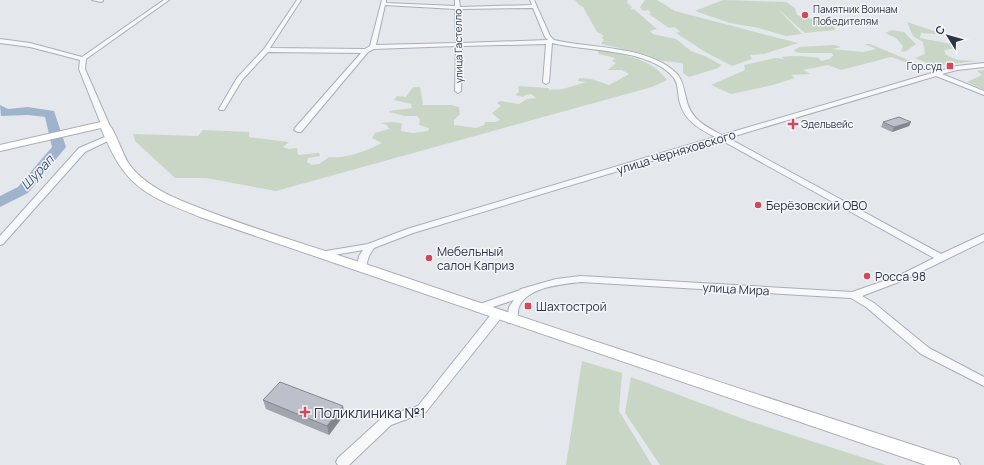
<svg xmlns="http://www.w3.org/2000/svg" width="984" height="465" viewBox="0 0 984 465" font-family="Manrope,sans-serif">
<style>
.green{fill:#c9d6c5}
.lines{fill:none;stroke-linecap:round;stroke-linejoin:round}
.river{fill:#9fb4cc;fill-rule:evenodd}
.minor-casing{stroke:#a9aeb7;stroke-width:2}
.secondary-casing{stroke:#a9aeb7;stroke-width:2}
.minor{fill:#f7f8fa;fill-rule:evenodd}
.secondary{fill:#fff;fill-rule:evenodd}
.wall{fill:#a1a5ae}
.shaded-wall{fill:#83868d}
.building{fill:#bbc0ca;stroke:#83868d}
.poi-dot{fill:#d1495b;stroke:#f4f6f9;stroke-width:1.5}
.labels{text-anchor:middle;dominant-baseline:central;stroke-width:3;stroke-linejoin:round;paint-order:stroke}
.far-poi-label{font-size:10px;fill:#2b3445;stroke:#f4f6f9;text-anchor:start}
.far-street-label{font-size:10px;fill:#2b3445;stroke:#f4f6f9}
.street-label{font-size:12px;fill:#2b3445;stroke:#f4f6f9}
.poi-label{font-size:12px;fill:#2b3445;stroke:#f4f6f9;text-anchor:start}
.water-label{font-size:13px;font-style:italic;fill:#34527a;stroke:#f4f6f9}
.near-poi-label{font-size:14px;fill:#2b3445;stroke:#f4f6f9;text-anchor:start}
</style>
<rect width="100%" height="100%" fill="#e4e7ec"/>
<path class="green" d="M575 0H628L627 3 632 7 631 9 635 10 657 29 650 31 653 34 676 39 691 51 705 56 721 65 718 68 689 77 683 73V64C675 61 666 62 658 60 654 59 653 57 650 56 647 54 606 45 601 44L604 39H602L603 35 597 32 583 7 579 5Z
M645 0H657L675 11 798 43 764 54 750 55 752 59 732 66 707 53 676 33 680 32 675 27 669 28 649 14 651 13 648 10 643 11 640 7Z
M723 0 786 2 795 8 797 15C809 19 823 20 834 26L835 30 805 33 778 9 802 34 786 36 759 28 730 23 695 11Z
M907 22 940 33 936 34 921 33 920 38 946 43 958 48 944 50 946 55 957 60 977 61 934 66 915 58 925 54 923 42 913 36Z
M892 30 904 32 916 44 905 52 901 51 903 46 896 38 885 33Z
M864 44H870L913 62 908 63 891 57 841 70 828 65 803 70 810 74 791 75 795 78 773 85 731 94 711 85 745 70 744 65 775 58 784 59 781 57C794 55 806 56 819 58L821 61 829 59 834 55 831 53H802L795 52 794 50 800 47 835 45 841 47 832 49 863 52 876 49Z
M602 50C626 55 652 59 667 80L652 87 276 191 206 178H175L135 141 133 134 198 136 203 130 249 132V137L289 142 283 147 288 149 297 148 298 155 319 153 320 156 308 158 307 162 312 165 319 164 329 157C347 159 366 151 382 143L372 138 375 133 389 129 387 125 381 123 391 122 402 123 401 131 413 133 428 131 429 128 419 125 420 120 417 116H405L389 112V111L412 108 411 104 394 100 397 96 406 97 413 87H420L423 105H451L459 107 460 114 454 120V125L476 128 484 125 485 122H496L500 120 492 113 501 106 497 103 500 101 519 104 527 99 536 98 531 94 525 95 523 97 515 95 519 92 518 86 548 88 550 90C554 89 559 90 563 89 571 87 578 84 586 82L578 81 579 78 591 79 609 85 629 74 622 70H608L616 63 612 61 615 58 599 54 598 51Z
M984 70V90L967 82 982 75 977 71Z
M582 361 622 373 619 411 652 465H566Z
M631 377 746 420 886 465H660L625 413Z"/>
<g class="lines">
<path class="river" d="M0 105 8 109 28 107 54 111 66 147 28 193 0 207V196L18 187 52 147 45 117 28 115 1 116Z"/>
<g class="minor-casing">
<path id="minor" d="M92 0H103V1L101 2Z
M164 0H169L86 59 85 69 109 124 107 125H103L101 124 79 69 80 60 30 47 0 43V39L30 43 82 57Z
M297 0H301L270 48 365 49 370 46 382 0H386V3L455 6V0H459L460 7 532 5 530 0H534L550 36 554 40C591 49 651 45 678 75 683 82 684 90 686 98 690 119 705 126 722 135L925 75 957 66 984 63V67L957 70 942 74 984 91V95L936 76 728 138 941 254 984 234V241L904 280 862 296 874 303 929 348 984 377V386L921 354 866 307 851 298 581 282C562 284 527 287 519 307 517 312 519 318 516 323H508L507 320 509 307 514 300 478 312 474 310 473 308 474 306 520 290 521 289 556 279 581 276 852 292 898 276 934 258 721 140 413 233 374 248 369 256 365 269H359L357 267 359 256 363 250 323 257 320 256 318 254 320 252 368 244 407 229 715 137C698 128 683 120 679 99 678 92 678 84 674 78 651 48 587 52 552 43L549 82 546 84 543 82 546 44 462 46 461 91 458 93 455 91 456 46 374 49 368 52 301 132H298L294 130 295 128 361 53 268 52 242 80 224 110H220L219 109 237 78 264 49ZM385 5 455 9 456 43 376 45ZM533 8 545 37 548 40 462 43 460 9Z
M107 136H110L114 138 85 152 3 244 0 245V236L79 148Z
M497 311 501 312 502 315 501 318 426 412 391 425 349 465H338L336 462 338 458 383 417 418 406 493 312Z"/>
</g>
<g class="secondary-casing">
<path id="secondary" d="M105 121C114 125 122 154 129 164 142 182 163 193 182 201 252 230 326 250 398 275 581 338 766 397 950 457L957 459 960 465H926L203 218C145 195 125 188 101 128L0 151V145Z"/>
</g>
<use href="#minor" class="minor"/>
<use href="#secondary" class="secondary"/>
</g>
<path class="wall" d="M883 122H911L909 126 892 132 881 127Z
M263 400 343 406 344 415 329 435 266 409Z"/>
<path class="shaded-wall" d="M911 122 909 126 892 132 894 127Z
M343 406 344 415 329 435 327 426Z"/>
<path class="building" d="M899 117 911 122 894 127 883 122Z
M280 382 343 406 327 426 263 400Z"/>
<g class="poi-dot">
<circle cx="805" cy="15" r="4"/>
<rect x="946" y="62" width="8" height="8" rx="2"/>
<path d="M791 118h4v4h4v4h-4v4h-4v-4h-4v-4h4z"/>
<circle cx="758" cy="205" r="4"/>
<circle cx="429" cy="258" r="4"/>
<circle cx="867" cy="276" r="4"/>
<rect x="524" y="302" width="8" height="8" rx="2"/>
<path d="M303 406h4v4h4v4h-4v4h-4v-4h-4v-4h4z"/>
</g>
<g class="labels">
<g class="far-poi-label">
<text x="813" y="9">Памятник Воинам<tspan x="813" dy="12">Победителям</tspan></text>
<text x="942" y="66" text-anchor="end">Гор.суд</text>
<text x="801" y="124">Эдельвейс</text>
</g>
<g class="far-street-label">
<text transform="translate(458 46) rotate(-91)">улица Гастелло</text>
</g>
<g class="street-label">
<text transform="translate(676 152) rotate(-17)">улица Черняховского</text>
<text transform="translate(736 289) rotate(3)">улица Мира</text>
</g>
<g class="poi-label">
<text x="766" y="205">Берёзовский ОВО</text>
<text x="437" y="251">Мебельный<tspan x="437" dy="14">салон Каприз</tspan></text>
<text x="875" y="276">Росса 98</text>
<text x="536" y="306">Шахтострой</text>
</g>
<g class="water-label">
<text transform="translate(37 172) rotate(-47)">Шурап</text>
</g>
<g class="near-poi-label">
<text x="314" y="412">Поликлиника №1</text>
</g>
</g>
<g transform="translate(948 36) rotate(307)" stroke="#f4f6f9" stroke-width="3" paint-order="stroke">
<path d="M0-3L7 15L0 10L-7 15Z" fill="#2b3445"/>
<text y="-6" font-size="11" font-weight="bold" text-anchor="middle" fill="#2b3445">С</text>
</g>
</svg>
